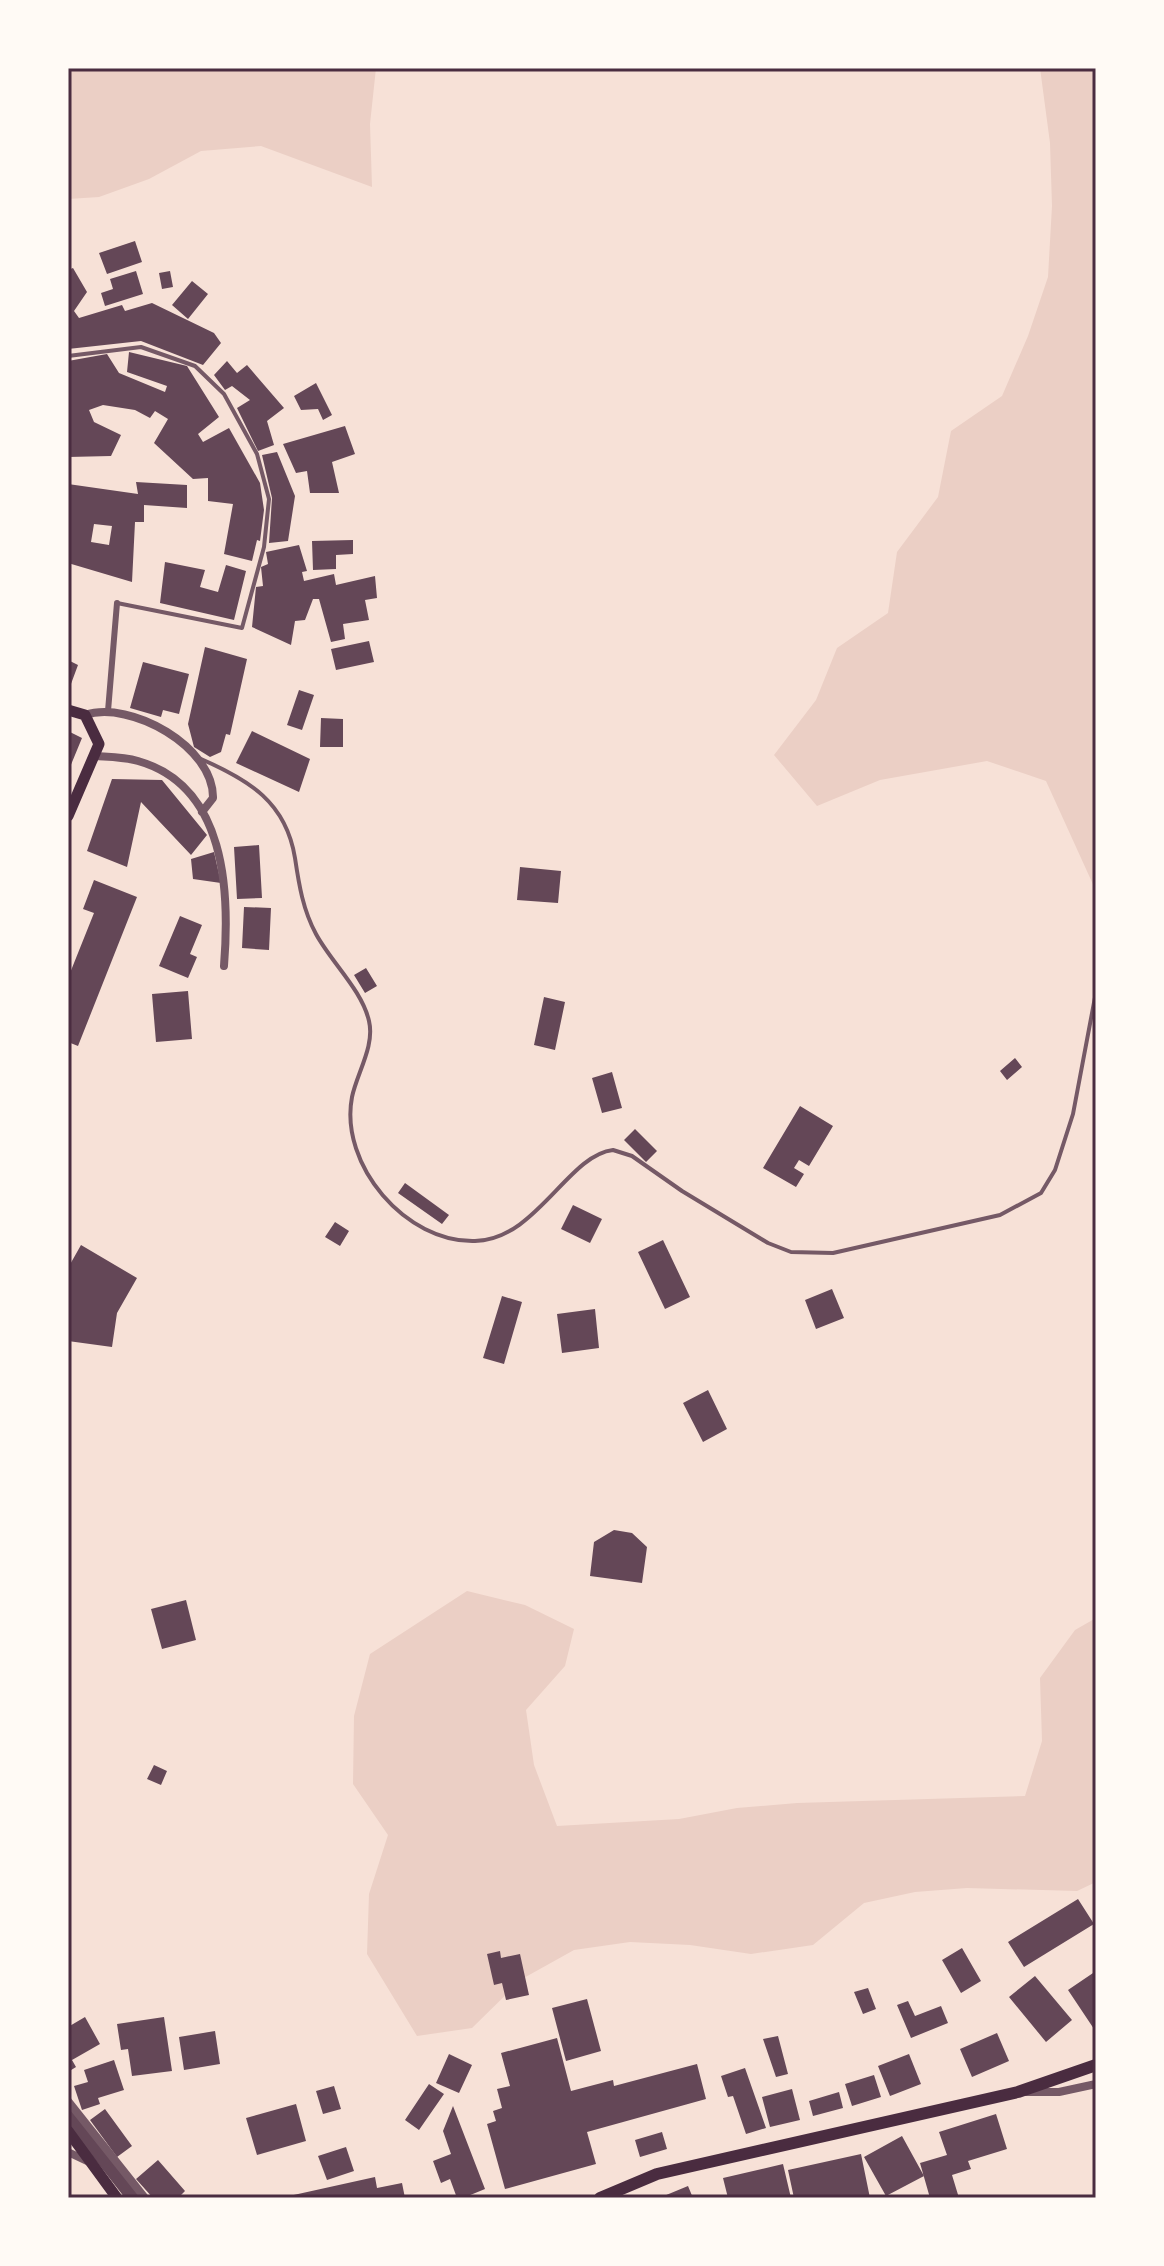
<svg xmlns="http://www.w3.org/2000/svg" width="1164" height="2266" viewBox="0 0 1164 2266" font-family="'PT Serif',serif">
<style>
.green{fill:#ebcfc5}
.building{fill:#644757;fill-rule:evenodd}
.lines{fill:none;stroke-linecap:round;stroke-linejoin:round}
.service{stroke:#755966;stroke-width:4}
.pedestrian{stroke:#755966;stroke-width:6}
.minor{stroke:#755966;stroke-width:8}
.secondary{stroke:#4a2c40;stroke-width:11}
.primary{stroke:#4a2c40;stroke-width:12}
.neatline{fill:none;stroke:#4a2c40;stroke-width:3}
</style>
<rect width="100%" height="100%" fill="#f7e1d7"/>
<path class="green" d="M68 68H376L370 124 372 187 261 146 201 151 149 179 99 197 68 199Z
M1040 68H1096V891L1046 781 987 761 880 780 817 806 774 755 816 700 837 648 888 613 897 552 938 497 951 431 1002 396 1028 336 1048 277 1052 206 1050 143Z
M467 1591 525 1605 574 1629 565 1666 526 1710 534 1765 557 1826 679 1819 737 1808 797 1803 1025 1796 1042 1741 1040 1678 1075 1630 1096 1618V1882L1077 1891 967 1888 915 1892 864 1903 813 1945 751 1954 690 1945 630 1942 574 1950 522 1979 472 2028 417 2036 367 1954 369 1894 388 1835 353 1784 354 1716 370 1654Z"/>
<path class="building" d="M135 241 142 262 107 274 99 253Z
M73 268 87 292 74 311 79 318 122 305 125 311 152 303 214 333 221 343 203 365 141 341 68 349V270Z
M136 271 143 294 105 306 101 293 113 289 110 279Z
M170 271 173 287 162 289 159 273Z
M192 281 208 294 188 319 172 305Z
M129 352 187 366 219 417 198 434 203 442 229 428 260 483 264 510 260 541 257 540 252 561 224 554 233 504 208 501V478L193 479 154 443 168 419 155 411 150 418 135 410 103 405 89 410 94 422 121 435 111 456 68 457V361L107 354 119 373 165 392 167 386 127 372Z
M227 361 237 373 247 365 284 408 267 421 274 445 258 451 237 408 250 400 232 386 225 390 214 375Z
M316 383 332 415 323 420 318 409 301 410 294 396Z
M345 426 355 454 332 462 339 493H310L307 471 296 473 283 444Z
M277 452 295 496 288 541 269 543 272 498 262 455Z
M136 482 187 485V508L144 505V522H135L132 582 68 563V484L138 494ZM94 524 112 526 109 545 91 542Z
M353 540V554L336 555V569L313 570 312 541Z
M299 545 307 571 302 572 304 581 334 574 336 585 375 576 377 598 365 600 369 620 343 624 345 639 331 642 319 599H313L305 620 295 621 291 645 252 627 256 587 263 586 261 567 268 564 266 552Z
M165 562 205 570 200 587 218 592 226 565 246 571 234 620 160 603Z
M369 641 374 662 336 670 331 649Z
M205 647 247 659 230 735 226 734 221 752 210 757 194 747 188 724Z
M68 660 78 665 68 692Z
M143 662 189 674 179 714 163 710 161 717 130 708Z
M299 690 314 695 302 730 287 725Z
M321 718 343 719V747H320Z
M252 731 310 759 299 792 236 763Z
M70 732 82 738 68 772V733Z
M112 779 162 780 207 835 191 855 141 802 127 867 87 851Z
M259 845 262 898 237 899 234 847Z
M214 852 221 883 193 879 191 859Z
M520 867 561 871 558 903 517 900Z
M94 880 137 897 78 1046 68 1042V978L94 913 83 909Z
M244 907 271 908 269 950 242 948Z
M180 916 202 925 190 954 197 957 188 978 159 966Z
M366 968 377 986 365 993 354 975Z
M188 991 192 1039 156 1042 152 994Z
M544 997 565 1002 555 1050 534 1045Z
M1015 1058 1022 1067 1007 1080 1000 1071Z
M612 1072 622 1108 602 1113 592 1078Z
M800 1106 833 1126 809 1166 799 1160 794 1168 804 1174 796 1187 763 1168Z
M635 1129 657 1151 646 1162 624 1140Z
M405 1183 449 1215 442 1224 398 1193Z
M573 1205 602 1219 590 1243 561 1229Z
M335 1222 349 1231 340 1246 325 1237Z
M663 1240 690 1297 665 1309 638 1252Z
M81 1245 137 1278 117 1313 112 1347 68 1341V1268Z
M832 1289 844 1318 816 1329 805 1300Z
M502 1296 522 1302 504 1364 483 1358Z
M595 1309 599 1348 562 1353 557 1314Z
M708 1390 727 1429 703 1442 683 1403Z
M614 1530 632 1533 647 1547 642 1583 590 1576 594 1542Z
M186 1600 196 1640 162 1649 151 1609Z
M154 1765 167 1771 161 1785 147 1779Z
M1078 1899 1094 1924 1024 1967 1008 1942Z
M962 1948 981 1981 961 1993 942 1960Z
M500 1951 501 1958 520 1954 529 1995 506 2000 502 1983 494 1985 487 1954Z
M1096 1971V2032L1068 1990Z
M1035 1976 1072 2020 1046 2042 1009 1997Z
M868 1988 876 2009 863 2014 854 1992Z
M587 1999 601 2051 566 2061 552 2008Z
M908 2001 915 2016 941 2006 948 2023 911 2038 897 2005Z
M85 2017 100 2044 72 2060 76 2067 68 2072V2027Z
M164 2017 172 2071 132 2076 128 2049 121 2050 117 2024Z
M215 2031 220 2064 184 2070 179 2037Z
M997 2033 1009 2061 972 2077 960 2049Z
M778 2036 788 2074 776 2077 763 2039Z
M557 2038 571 2091 613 2080 614 2086 697 2064 706 2099 587 2132 596 2164 505 2189 487 2124 496 2121 493 2111 502 2108 497 2089 510 2086 501 2053Z
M449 2054 472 2065 459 2093 436 2083Z
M909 2054 921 2084 890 2096 878 2066Z
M114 2060 124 2090 98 2098 100 2104 82 2110 74 2086 88 2082 84 2070Z
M745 2068 766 2128 746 2134 733 2096 728 2097 721 2076Z
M874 2075 881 2097 852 2106 845 2084Z
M429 2084 444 2094 419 2130 405 2120Z
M334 2086 341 2109 323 2114 316 2091Z
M792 2089 800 2120 770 2127 762 2097Z
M839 2092 843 2108 813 2116 809 2101Z
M68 2104 141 2198H125L68 2125Z
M296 2104 306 2141 257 2155 246 2118Z
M453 2106 485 2189 463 2198H457L450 2179 441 2183 433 2161 451 2154 443 2131Z
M105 2109 132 2146 117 2157 90 2120Z
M996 2114 1007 2149 968 2161 971 2169 952 2175 959 2198H930L920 2163 947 2155 939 2132Z
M662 2132 667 2149 640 2157 635 2140Z
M902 2136 924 2176 886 2196 864 2157Z
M346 2147 354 2171 327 2180 318 2156Z
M861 2154 870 2198H794L788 2170Z
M158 2160 185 2191 178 2198H153L136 2179Z
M783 2164 791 2198H728L723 2178Z
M375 2177 377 2188 402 2183 405 2198H280Z
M688 2186 693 2198H659Z"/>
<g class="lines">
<path class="service" d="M68 356 141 347 195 366 224 394 257 454 269 499 264 547 242 628 117 603
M201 759C249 780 286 802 295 858 299 885 303 910 316 934 331 962 362 990 369 1021 375 1046 357 1073 352 1097 339 1165 406 1243 475 1241 536 1240 568 1155 613 1150L632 1156 682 1191 768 1243 791 1252 833 1253 1000 1215 1041 1193 1055 1170 1073 1114 1096 992"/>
<path class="pedestrian" d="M108 711 117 603"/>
<path class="minor" d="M85 715C131 700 214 747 213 798L202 812
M95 756C109 757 124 757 138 761 226 786 230 891 224 966
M1026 2092H1059L1096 2084
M68 2101 145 2198
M68 2152 89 2162"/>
<path class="secondary" d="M68 710 85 715 99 744 68 816
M68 2131 117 2198"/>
<path class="primary" d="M600 2198 657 2174 1018 2092 1096 2065"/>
</g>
<rect width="1164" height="2266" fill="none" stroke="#fffaf5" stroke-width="140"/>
<rect x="70" y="70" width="1024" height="2126" class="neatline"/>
</svg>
